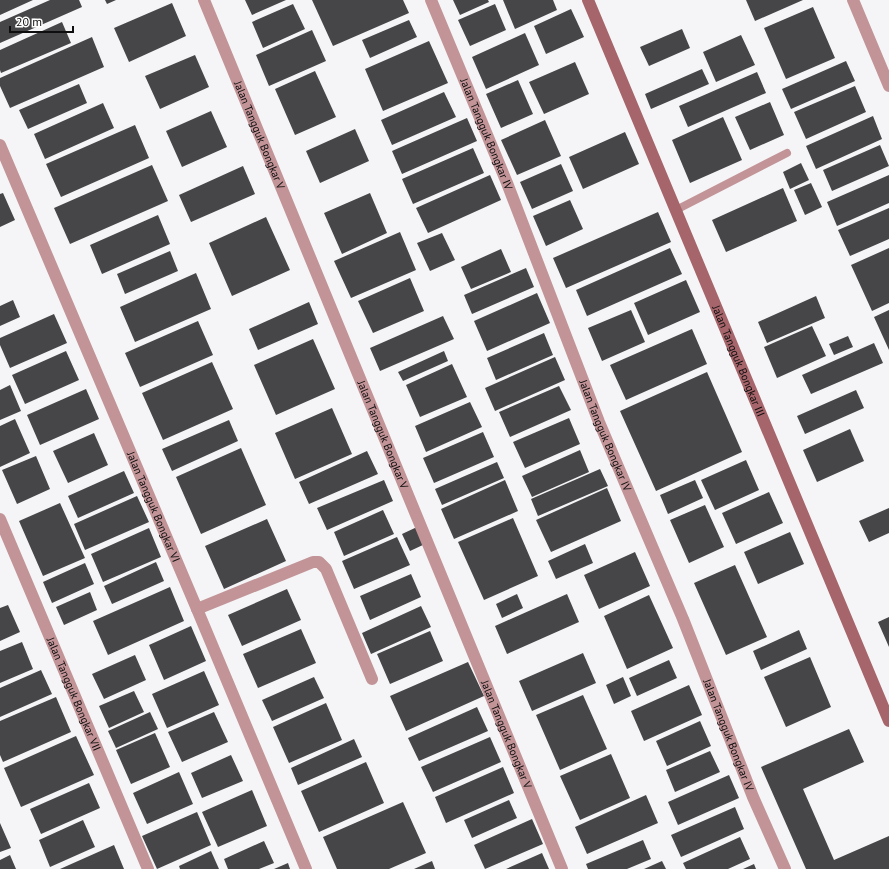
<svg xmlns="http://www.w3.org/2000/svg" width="889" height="869" viewBox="0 0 889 869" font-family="'PT Sans',sans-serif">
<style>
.building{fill:#464547}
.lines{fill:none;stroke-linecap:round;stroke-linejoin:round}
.lane{stroke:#c29497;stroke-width:8}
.street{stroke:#c29497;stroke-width:12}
.secondary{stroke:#a6656a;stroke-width:12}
.labels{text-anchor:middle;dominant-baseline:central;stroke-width:4;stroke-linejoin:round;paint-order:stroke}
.street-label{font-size:11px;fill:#0e0e0f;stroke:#fff}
</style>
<rect width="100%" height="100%" fill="#f5f5f7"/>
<path class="building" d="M0 0H33L0 15Z
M50 0H79L82 7 0 43V22Z
M105 0H116L107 4Z
M245 0H286L252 15Z
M312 0H403L409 13 333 46Z
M453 0H488L489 2 460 15Z
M503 0H553L557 10 515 29Z
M746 0H803L755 21Z
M172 3 186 36 129 62 114 28Z
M293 4 305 29 263 48 252 22Z
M495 4 506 30 470 46 458 20Z
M813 7 835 58 786 79 764 28Z
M571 9 584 37 546 54 534 26Z
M409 20 417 37 370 58 362 40Z
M62 22 71 43 1 73 0 70V50Z
M682 29 690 48 649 66 640 47Z
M312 30 326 61 269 86 256 55Z
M525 33 539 65 486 89 472 57Z
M741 35 755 65 716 82 703 52Z
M92 37 104 67 10 108 0 86V78Z
M429 41 448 83 383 111 365 69Z
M195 55 209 87 160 109 145 76Z
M846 61 855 81 791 109 782 89Z
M575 62 589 94 544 114 529 82Z
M702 69 709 84 651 109 645 94Z
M315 71 336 117 295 135 275 89Z
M757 72 766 93 688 127 679 106Z
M518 80 533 114 501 128 486 94Z
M79 84 87 103 28 129 19 110Z
M855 86 866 112 806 139 794 112Z
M444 92 456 117 392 145 381 120Z
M770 102 784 135 750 150 735 117Z
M103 103 114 128 45 159 34 134Z
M211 111 227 147 182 167 166 131Z
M873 116 882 139 816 169 806 146Z
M723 117 742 160 690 183 672 140Z
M467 118 477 141 402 174 392 151Z
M545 120 561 156 517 175 501 140Z
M135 125 149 158 61 197 46 164Z
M355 129 369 161 320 183 306 151Z
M625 132 639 164 583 189 569 157Z
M880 145 889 166 832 191 823 170Z
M473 148 484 173 413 204 402 179Z
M801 163 809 180 790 189 783 172Z
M561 164 573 191 532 209 520 182Z
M152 165 168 201 70 244 54 208Z
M243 166 255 194 191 222 179 195Z
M490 175 501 200 428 233 416 208Z
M889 175V203L837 226 827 202Z
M811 183 822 207 805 215 794 190Z
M783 188 797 221 726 252 712 220Z
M3 193 15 220 0 227V194Z
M370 193 387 233 342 254 324 213Z
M570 200 583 229 546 246 533 216Z
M889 208V239L850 256 838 230Z
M658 212 671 242 566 288 553 258Z
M158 215 170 244 102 274 90 245Z
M266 217 290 270 232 296 209 243Z
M400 232 416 270 351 298 334 261Z
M442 233 455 260 430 271 417 243Z
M670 248 682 274 587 316 576 290Z
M889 248V303L872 311 851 265Z
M501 249 511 272 471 289 461 267Z
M170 251 178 271 125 294 117 274Z
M526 268 534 287 472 314 464 295Z
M196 273 211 309 135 342 120 307Z
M410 278 424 311 373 333 358 301Z
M686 280 700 312 648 335 634 303Z
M537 293 550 323 487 351 474 321Z
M816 296 825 318 767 343 758 322Z
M13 300 20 317 0 326V306Z
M309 302 318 324 258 350 249 329Z
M631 310 645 342 602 361 588 328Z
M889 310V350L874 317Z
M54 314 67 343 10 368 0 345V338Z
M443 316 454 339 380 371 370 348Z
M198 321 213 355 140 387 125 353Z
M812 326 826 356 777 378 764 347Z
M692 329 707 364 626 400 610 365Z
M544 333 553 355 496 380 487 358Z
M848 336 853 347 834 355 829 344Z
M313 339 335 389 276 415 254 365Z
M874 343 883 363 811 394 802 375Z
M66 351 79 380 25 404 12 375Z
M444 351 448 361 403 381 398 372Z
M555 357 565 380 495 411 485 388Z
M212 362 233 409 163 440 142 393Z
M452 364 467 397 420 417 406 385Z
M707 372 742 452 656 491 620 411Z
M10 385 21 411 0 420V390Z
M559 386 571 410 510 437 499 412Z
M86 389 99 419 40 445 27 415Z
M856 390 864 408 805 434 797 416Z
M470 402 482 427 426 452 415 426Z
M332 408 352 454 295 479 275 433Z
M569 418 580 444 525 468 513 442Z
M15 419 30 453 0 467V426Z
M229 420 238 441 172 471 162 449Z
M850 429 864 461 817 482 803 450Z
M483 432 494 457 434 483 423 458Z
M94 433 108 465 68 483 53 451Z
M241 448 266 505 201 534 176 477Z
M580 450 589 472 532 497 522 476Z
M367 451 378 474 309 504 299 482Z
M36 456 50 489 17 504 2 470Z
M746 460 759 490 715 510 701 480Z
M497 462 504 478 442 505 435 489Z
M600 469 608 486 538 516 531 499Z
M124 471 134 493 78 518 68 496Z
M384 480 393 501 327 530 317 508Z
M505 480 518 511 454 539 441 509Z
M695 480 703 498 668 514 660 495Z
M607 488 621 521 551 552 536 520Z
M769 492 783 523 736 544 722 513Z
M137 496 149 522 85 550 74 524Z
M60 503 85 558 43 576 19 521Z
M705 505 724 547 689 563 670 520Z
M889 508V533L869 542 859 521Z
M383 510 394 534 344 556 334 532Z
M513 518 538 576 484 600 458 542Z
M267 519 286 561 224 589 205 546Z
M417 527 425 544 410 551 402 534Z
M149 528 161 557 103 582 91 554Z
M790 532 804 564 758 584 744 552Z
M397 537 410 565 354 589 342 561Z
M585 544 593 563 556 579 548 561Z
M635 552 650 586 599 609 584 575Z
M156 562 164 581 112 604 104 586Z
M85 563 94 584 52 603 43 582Z
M735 565 767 637 726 655 694 583Z
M411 574 421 597 370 620 360 596Z
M170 587 184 621 108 655 93 621Z
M287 589 301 620 242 646 228 615Z
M90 592 97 610 64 625 56 607Z
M517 594 523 608 502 618 496 604Z
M567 594 579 622 507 654 495 626Z
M649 595 673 648 627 669 604 616Z
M8 605 20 632 0 641V608Z
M421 606 431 627 371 654 362 633Z
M889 617V647L878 622Z
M191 626 206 661 164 680 149 645Z
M301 629 316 663 258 688 243 654Z
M799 630 807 649 761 670 753 651Z
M430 631 443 661 390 684 377 654Z
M22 642 33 669 0 683V651Z
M583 653 596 683 532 711 519 681Z
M135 655 146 680 104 699 92 674Z
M810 657 831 707 786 727 764 677Z
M669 660 677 678 637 696 629 678Z
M468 662 484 696 406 731 390 696Z
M41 670 52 694 0 717V688Z
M204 671 219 705 167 728 152 694Z
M314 677 324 698 272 721 262 700Z
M623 677 631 696 614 704 606 685Z
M689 685 702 715 644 741 631 711Z
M134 691 144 712 109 728 99 706Z
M583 695 607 749 560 770 536 715Z
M56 697 71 732 3 762 0 755V721Z
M326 703 342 740 289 763 273 727Z
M477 707 488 731 419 761 408 738Z
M150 712 158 729 116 748 108 731Z
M214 712 228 742 182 762 168 732Z
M700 721 711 746 667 766 656 741Z
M849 729 864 762 803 789 834 860 889 836V869H806L761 767Z
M155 733 170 767 131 784 116 750Z
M76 736 94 775 21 807 4 768Z
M490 737 501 762 433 792 421 767Z
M354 739 362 757 298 785 291 768Z
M710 751 720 772 675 792 666 770Z
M611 754 630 798 580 820 560 776Z
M231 755 243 781 202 798 191 773Z
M366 762 384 803 319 832 301 791Z
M503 767 514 793 446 823 435 797Z
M179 772 193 804 147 824 133 793Z
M729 775 739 798 678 825 668 802Z
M89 783 100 808 41 834 30 809Z
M252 790 267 826 218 847 202 812Z
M646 795 658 823 587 854 575 827Z
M509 800 517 818 472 838 464 820Z
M403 802 426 853 389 869H337L323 837Z
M735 807 744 829 681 857 671 835Z
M197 812 211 845 157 869 142 836Z
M532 819 543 844 485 869 474 845Z
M83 820 95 847 50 867 39 840Z
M0 823 11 848 0 852Z
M740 837 750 859 728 869H686L683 863Z
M643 840 651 859 627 869H588L586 864Z
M264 841 274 863 259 869H228L224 859Z
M114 845 124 869H60Z
M211 851 219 869H180L179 866Z
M542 853 549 869H506Z
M10 855 16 869H0V860Z
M432 861 435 869H414Z
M662 861 666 869H644Z
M288 863 290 869H274Z
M754 864 756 869H743Z"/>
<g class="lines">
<path class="lane" d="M676 210 787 153"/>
<g class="street">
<path id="s1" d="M204 0 562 869"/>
<path id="s2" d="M431 0 507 183 599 422 683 619 753 797 785 869"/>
<path d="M853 0 889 86"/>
<path id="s3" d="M0 145 197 609 306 869"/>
<path id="s4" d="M0 519 148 869"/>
<path d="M197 609 313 562H319L326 569 372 679"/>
</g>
<path class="secondary" id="s5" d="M588 0 889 721"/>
</g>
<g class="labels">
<g class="street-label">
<text stroke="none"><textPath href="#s2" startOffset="145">Jalan Tangguk Bongkar IV</textPath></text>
<text stroke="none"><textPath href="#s1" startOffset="146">Jalan Tangguk Bongkar V</textPath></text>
<text stroke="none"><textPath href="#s5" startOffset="391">Jalan Tangguk Bongkar III</textPath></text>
<text stroke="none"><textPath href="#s1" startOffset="470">Jalan Tangguk Bongkar V</textPath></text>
<text stroke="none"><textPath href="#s2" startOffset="469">Jalan Tangguk Bongkar IV</textPath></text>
<text stroke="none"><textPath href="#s3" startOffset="393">Jalan Tangguk Bongkar VI</textPath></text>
<text stroke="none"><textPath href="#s4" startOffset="190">Jalan Tangguk Bongkar VII</textPath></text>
<text stroke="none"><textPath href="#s1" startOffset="794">Jalan Tangguk Bongkar V</textPath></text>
<text stroke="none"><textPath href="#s2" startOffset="793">Jalan Tangguk Bongkar IV</textPath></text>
</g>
</g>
<path d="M10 26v6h63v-6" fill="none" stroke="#0e0e0f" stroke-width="2"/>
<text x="16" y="26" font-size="12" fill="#0e0e0f" stroke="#ffffff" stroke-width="3" paint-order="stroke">20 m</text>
</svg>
